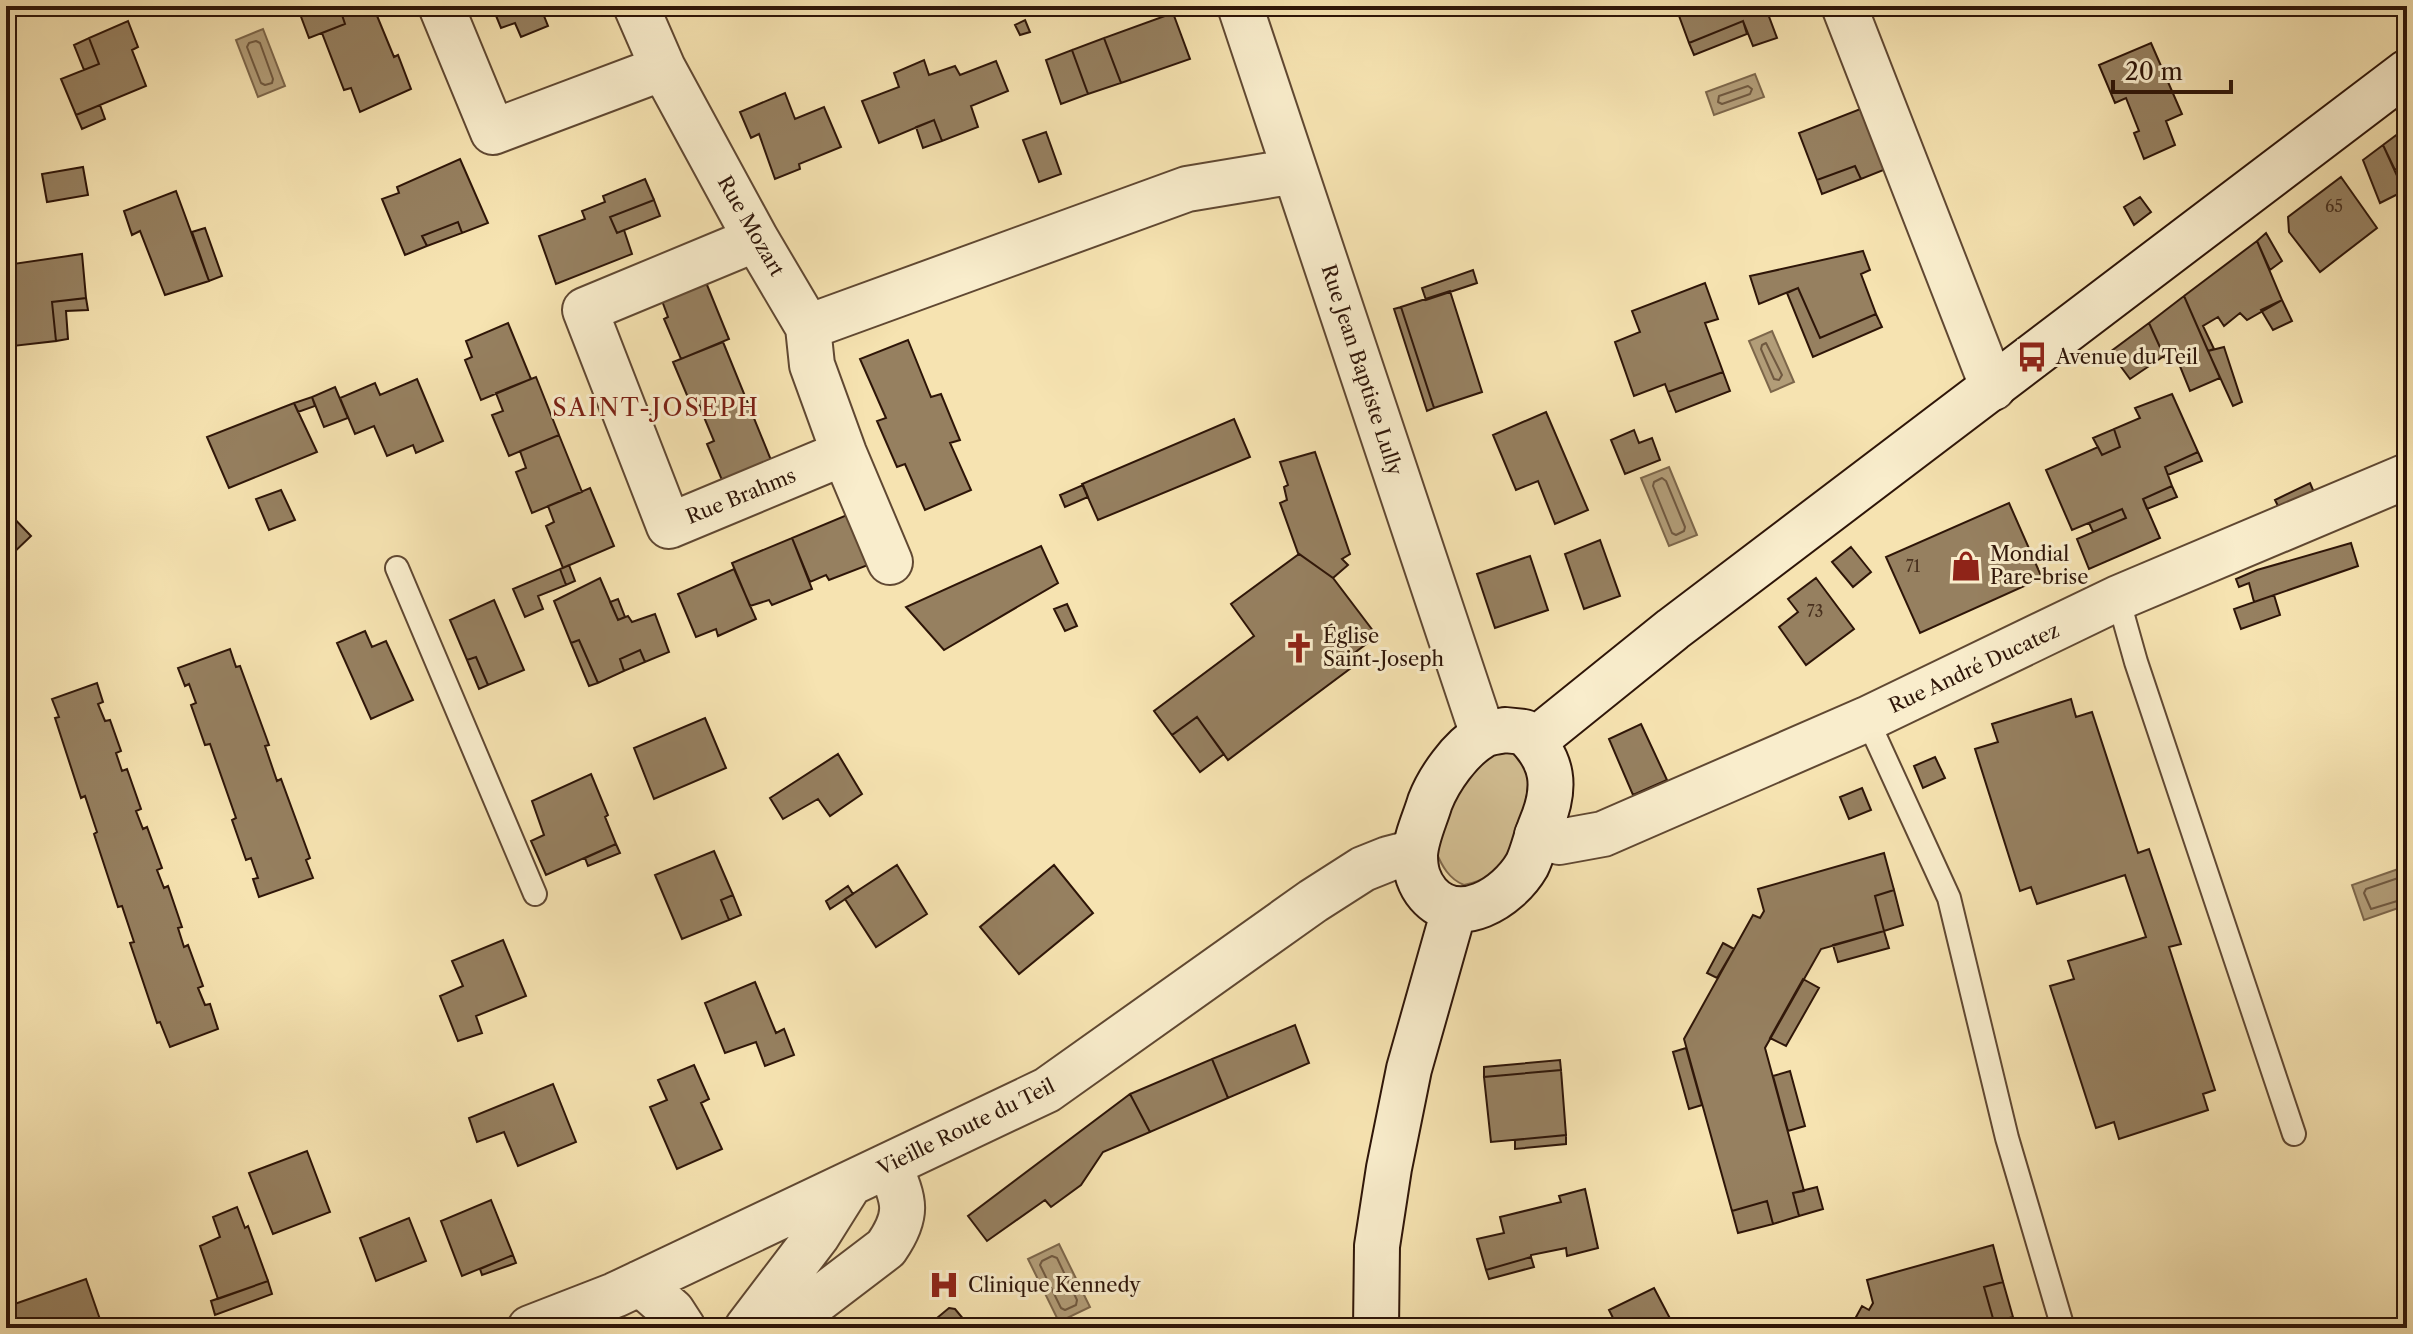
<svg xmlns="http://www.w3.org/2000/svg" width="2413" height="1334" viewBox="0 0 2413 1334" font-family="'Libre Caslon Text',serif">
<style>
.green{fill:#d4c094;stroke:#816a4e;stroke-width:2}
.water{fill:#b29d78;stroke:#7d674b;stroke-width:2}
.lines{fill:none;stroke-linecap:round;stroke-linejoin:round}
.shore{stroke:#705940;stroke-width:2}
.building{fill:#968060;stroke:#2e1508;stroke-width:2}
.lane-casing{stroke:#604832;stroke-width:26}
.street-casing{stroke:#604832;stroke-width:48}
.secondary-casing{stroke:#2e1508;stroke-width:48}
.lane{stroke:#f9edcc;stroke-width:22}
.street{stroke:#f9edcc;stroke-width:44}
.secondary{stroke:#f9edcc;stroke-width:44}
.labels{text-anchor:middle;dominant-baseline:central;stroke-width:6;stroke-linejoin:round;paint-order:stroke}
.number-label{font-size:16px;fill:#48301e}
.street-label{font-size:20px;fill:#2e1508;stroke:#f9edcc}
.poi-label{font-size:20px;fill:#2e1508;stroke:#f9edcc;text-anchor:start}
.quarter-label{font-size:24px;letter-spacing:2px;fill:#7a1f14;stroke:#f9edcc}
</style>
<rect width="100%" height="100%" fill="#f6e3b1"/>
<filter id="stains"><feTurbulence type="fractalNoise" baseFrequency=".0025" numOctaves="4"/><feColorMatrix values="0 0 0 0 .2 0 0 0 0 .09 0 0 0 0 .02 0 0 0 .5 -.17"/></filter>
<radialGradient id="worn" r=".72"><stop offset=".6" stop-color="#630" stop-opacity="0"/><stop offset="1" stop-color="#630" stop-opacity=".3"/></radialGradient>
<path class="green" d="M1512 753 1529 761 1538 779C1522 823 1518 875 1464 885 1449 879 1442 866 1436 852 1444 821 1458 773 1487 757 1494 753 1505 753 1512 753Z"/>
<path class="water" d="M263 29 285 86 258 97 236 40Z
M1755 74 1764 97 1714 115 1706 92Z
M1772 331 1794 382 1771 392 1749 341Z
M1669 467 1697 535 1669 546 1641 478Z
M2407 866V905L2364 920 2352 885Z
M1059 1244 1090 1307 1059 1322 1028 1259Z"/>
<g class="lines">
<path class="shore" d="M256 41 260 43 273 79 272 83 265 85 261 83 247 47 249 43Z
M1748 86 1752 89 1750 94 1722 104 1718 102 1719 96Z
M1766 343 1782 375 1779 380 1774 379 1761 349 1762 345Z
M1662 478 1666 481 1685 527 1684 531 1676 535 1672 533 1653 486 1654 482Z
M2407 875 2366 889 2364 893 2371 909 2407 898
M1052 1256 1057 1258 1077 1300 1076 1305 1065 1310 1061 1308 1040 1265 1042 1261Z"/>
</g>
<path class="building" d="M297 6H339L345 24 309 38Z
M339 6H373L394 57 398 55 411 89 360 112 351 88 344 90 322 33 345 24Z
M492 6H540L548 26 521 37 515 23 501 28Z
M1696 6H1765L1777 38 1753 46 1743 21 1689 43 1678 13Z
M1173 13 1190 59 1121 83 1104 38Z
M1025 20 1030 32 1020 35 1015 25Z
M128 21 138 47 132 50 146 86 76 115 61 79 99 64 89 38Z
M1743 21 1747 34 1694 55 1689 43Z
M89 38 99 64 84 70 74 45Z
M1104 38 1121 83 1088 94 1072 50Z
M2151 43 2182 114 2166 121 2175 145 2144 159 2134 133 2139 131 2126 98 2115 103 2099 65Z
M1072 50 1088 94 1061 104 1046 60Z
M924 60 929 75 955 66 960 75 996 61 1008 91 971 106 978 127 942 141 934 120 879 143 862 101 899 87 894 73Z
M785 93 795 119 824 107 841 147 799 164 800 169 775 179 759 134 751 138 740 112Z
M100 105 105 119 82 129 76 115Z
M1868 106 1891 167 1861 179 1855 166 1817 180 1799 133Z
M934 120 942 141 923 148 916 127Z
M2407 127V165L2395 170 2383 145Z
M1046 132 1061 174 1039 182 1023 140Z
M2383 145 2404 191 2380 203 2363 160Z
M460 159 488 223 462 233 458 222 422 236 427 246 405 255 382 199 399 193 397 187Z
M1855 166 1861 179 1822 194 1817 180Z
M83 167 88 195 47 202 42 174Z
M2341 177 2377 228 2320 272 2289 232 2288 217Z
M645 179 654 200 610 217 617 233 624 230 632 254 556 284 539 236 585 219 582 211 605 202 603 196Z
M176 191 209 281 165 295 140 231 132 235 124 211Z
M2140 197 2151 212 2134 225 2124 207Z
M654 200 660 216 617 233 610 217Z
M458 222 462 233 427 246 422 236Z
M205 228 222 276 209 281 192 232Z
M2266 233 2282 261 2270 270 2257 241Z
M2257 241 2282 300 2247 320 2240 313 2224 326 2218 317 2203 326 2214 349 2208 351 2184 296Z
M1863 251 1870 270 1861 274 1876 314 1820 338 1798 288 1759 304 1750 276Z
M82 254 86 298 52 302 56 341 13 346 6 291V265Z
M1473 270 1477 283 1426 300 1422 288Z
M705 280 729 339 681 359 664 319 668 317 661 298Z
M1705 283 1718 319 1705 323 1723 372 1668 392 1665 384 1634 396 1615 342 1640 332 1632 311Z
M1798 288 1820 338 1876 314 1882 327 1813 357 1787 293Z
M1450 291 1482 392 1434 408 1401 307Z
M2184 296 2220 378 2190 391 2177 359 2179 352 2166 349 2164 356 2149 323Z
M86 298 88 310 66 311 68 339 56 341 52 302Z
M2282 300 2292 321 2273 330 2261 310Z
M1401 307 1434 408 1427 411 1394 309Z
M508 323 531 379 481 400 465 360 472 357 466 341Z
M2149 323 2164 356 2130 379 2110 352Z
M908 340 931 397 941 394 960 440 950 443 971 490 925 510 905 464 897 467 877 421 886 418 860 359Z
M723 342 773 465 724 485 707 444 714 441 699 405 692 407 673 362Z
M2224 347 2242 402 2233 406 2208 351Z
M1723 372 1730 391 1676 412 1668 392Z
M536 377 559 435 509 456 492 415 503 411 496 393Z
M417 379 443 441 416 453 413 445 387 456 374 426 355 434 340 398 375 383 380 395Z
M335 387 348 418 324 427 312 397Z
M2172 394 2198 452 2165 467 2172 486 2143 499 2160 538 2089 569 2077 539 2126 518 2122 509 2072 530 2046 470 2098 447 2102 455 2120 447 2114 429 2140 418 2135 408Z
M312 397 315 406 298 412 294 403Z
M294 403 317 452 229 488 207 437Z
M1546 412 1588 510 1555 524 1538 481 1516 490 1493 435Z
M1234 419 1250 457 1098 520 1082 484Z
M2114 429 2120 447 2102 455 2093 438Z
M1634 430 1639 443 1652 438 1660 460 1625 474 1611 440Z
M559 435 582 492 532 513 516 472 526 468 520 451Z
M1315 452 1350 554 1342 559 1348 565 1333 578 1298 553 1280 503 1287 500 1284 487 1288 485 1280 462Z
M2198 452 2202 461 2168 475 2165 467Z
M2310 483 2316 497 2281 512 2275 500Z
M1083 485 1088 497 1065 507 1060 495Z
M2172 486 2177 497 2147 509 2143 499Z
M590 488 614 546 563 568 546 526 554 522 548 506Z
M281 490 295 520 269 530 256 499Z
M2009 503 2042 578 1920 633 1886 557Z
M2122 509 2126 518 2093 532 2089 523Z
M6 510 31 536 6 560Z
M847 515 868 565 829 580 826 575 810 582 792 538Z
M792 538 812 589 772 605 769 600 750 606 732 563Z
M1600 540 1620 596 1584 609 1565 554Z
M2351 543 2358 566 2254 602 2249 583 2239 587 2236 579 2257 570Z
M1041 546 1058 583 944 650 906 607Z
M1851 547 1871 572 1853 587 1832 562Z
M1299 554 1333 578 1377 636 1345 660 1351 668 1228 760 1197 717 1172 735 1154 711 1254 636 1231 604Z
M1530 556 1548 610 1495 628 1477 574Z
M569 565 575 581 566 585 560 569Z
M560 569 566 585 538 596 543 609 525 617 513 589Z
M734 569 756 619 718 636 716 629 696 637 678 594Z
M600 578 618 620 628 616 632 622 655 614 669 652 645 662 640 650 620 659 624 671 598 683 579 640 571 643 554 601Z
M1816 578 1854 629 1806 665 1779 627 1798 612 1788 599Z
M2274 595 2280 615 2241 629 2234 609Z
M618 599 625 617 618 620 610 602Z
M494 600 524 670 488 685 476 657 467 660 450 620Z
M1067 604 1077 626 1065 631 1054 609Z
M365 631 372 647 386 641 413 700 371 719 337 643Z
M579 640 598 683 589 686 571 643Z
M230 649 236 667 240 666 269 745 265 746 277 781 281 779 310 858 306 860 313 878 259 897 253 879 258 878 251 858 246 860 232 820 236 818 210 744 205 745 191 705 196 703 189 684 185 686 178 668Z
M640 650 645 662 624 671 620 659Z
M476 657 488 685 479 689 467 660Z
M97 683 103 702 98 704 105 721 110 720 121 751 116 753 122 771 127 769 141 809 136 811 143 829 147 827 162 868 157 870 164 888 168 886 182 927 178 928 184 947 188 945 203 986 198 988 205 1005 210 1004 218 1029 170 1047 160 1022 157 1023 130 943 134 942 122 906 118 907 94 834 97 832 85 796 81 798 55 718 59 717 52 699Z
M2071 699 2076 717 2092 712 2138 853 2149 849 2181 944 2169 947 2215 1090 2203 1094 2208 1110 2119 1139 2114 1122 2096 1128 2050 986 2074 979 2068 961 2146 937 2125 875 2037 904 2031 887 2020 891 1975 749 1998 742 1992 724Z
M1197 717 1224 754 1200 772 1172 735Z
M705 718 726 768 654 799 634 748Z
M1641 724 1667 780 1633 795 1609 739Z
M838 754 862 794 830 816 818 799 783 819 770 798Z
M1935 757 1945 778 1923 788 1914 766Z
M591 774 608 815 605 817 616 844 546 875 531 841 544 835 532 801Z
M1862 788 1871 810 1849 819 1840 797Z
M616 844 620 853 588 866 585 858Z
M714 851 733 895 721 900 729 920 682 939 655 875Z
M1884 853 1894 890 1875 896 1884 931 1821 949 1765 1048 1804 1191 1793 1193 1799 1216 1773 1224 1767 1201 1732 1211 1684 1039 1753 915 1760 918 1764 911 1758 889Z
M897 865 927 914 876 947 845 899Z
M1054 865 1093 913 1019 974 980 927Z
M848 886 853 894 830 909 826 901Z
M1894 890 1903 925 1884 931 1875 896Z
M733 895 741 915 729 920 721 900Z
M1884 931 1889 948 1838 962 1833 945Z
M503 940 526 996 476 1016 482 1033 458 1041 440 996 463 986 452 961Z
M1723 943 1734 949 1717 978 1707 973Z
M1803 979 1819 988 1786 1046 1770 1038Z
M755 982 776 1033 784 1029 794 1055 765 1066 756 1042 725 1053 705 1003Z
M1295 1025 1309 1063 1228 1098 1212 1059Z
M1686 1048 1702 1105 1689 1109 1673 1052Z
M1212 1059 1228 1098 1150 1132 1130 1094Z
M1560 1060 1561 1070 1484 1077V1067Z
M694 1065 709 1099 701 1103 722 1149 677 1169 650 1107 667 1100 658 1080Z
M1561 1070 1566 1135 1491 1142 1484 1077Z
M1790 1071 1805 1126 1788 1131 1773 1076Z
M553 1084 576 1142 518 1166 504 1132 477 1142 469 1118Z
M1130 1094 1150 1132 1103 1152 1081 1185 1051 1207 1045 1200 987 1241 968 1216Z
M1566 1135V1144L1515 1149V1140Z
M307 1151 330 1212 273 1234 249 1173Z
M1817 1187 1823 1209 1799 1216 1793 1193Z
M1585 1189 1598 1248 1567 1256 1566 1248 1531 1255V1257L1486 1270 1477 1239 1504 1233 1500 1217 1561 1202 1559 1196Z
M491 1200 513 1255 462 1276 441 1221Z
M1767 1201 1773 1224 1738 1233 1732 1211Z
M237 1207 245 1228 248 1226 268 1281 218 1299 200 1246 220 1237 213 1217Z
M409 1218 426 1261 376 1281 360 1238Z
M1993 1245 2003 1282 1984 1287 1994 1322 1972 1328H1850L1862 1306 1869 1310 1873 1303 1867 1280Z
M513 1255 516 1263 482 1275 480 1269Z
M1531 1257 1534 1267 1489 1279 1486 1270Z
M86 1279 103 1328H6V1307Z
M268 1281 272 1294 215 1315 211 1301Z
M2003 1282 2013 1317 1994 1322 1984 1287Z
M1654 1288 1675 1328H1618L1609 1310Z
M949 1308 955 1309 965 1321 963 1328H925Z"/>
<g class="lines">
<g class="lane-casing">
<path id="lane" d="M397 568 535 894
M2118 598 2136 662 2294 1134
M1867 719 1949 898 2007 1138 2063 1328"/>
</g>
<g class="street-casing">
<path id="street" d="M441 6 493 132 663 68
M636 6 663 68 756 239 808 327 812 365 844 453 890 562
M1240 6 1483 735
M1844 6 1993 388
M756 239 585 310 669 526 844 453
M808 327 1187 189 1295 171
M1537 835 1559 842 1603 834 1867 719 2118 598 2407 476
M640 1283 672 1311 683 1328
M530 1328 615 1295 1047 1090 1313 901 1363 869 1388 859 1415 852
M747 1328 817 1236 849 1185
M781 1328 886 1248C909 1215 905 1201 889 1166"/>
</g>
<g class="secondary-casing">
<path id="secondary" d="M1505 730 1524 732C1554 760 1557 787 1541 825 1536 837 1533 853 1527 865 1508 898 1458 929 1428 894 1418 882 1415 870 1415 855 1416 837 1425 819 1430 802 1439 779 1460 749 1482 736 1488 732 1498 732 1505 730Z
M1534 741 1673 629 2407 72
M1376 1328 1377 1246 1389 1168 1409 1069 1454 910"/>
</g>
<use href="#lane" class="lane"/>
<use href="#street" class="street"/>
<use href="#secondary" class="secondary"/>
</g>
<defs>
<g id="bus-bare" transform="scale(2.4)"><path d="M-5-6H5V4H4V6H2V4H-2V6H-4V4H-5ZM-3.5-4V0h7V-4ZM-3.5 1.2v1.5H-2V1.2ZM2 1.2v1.5H3.5V1.2Z" fill="#8f2418" stroke="#f9edcc" stroke-width="2.5" paint-order="stroke"/></g>
<g id="shop-bare" transform="scale(2.4)"><path d="M-5-2.5h2.3a2.7 3.5 0 0 1 5.4 0H5L5.5 6h-11ZM-1.5-2.5h3a1.5 2.3 0 0 0-3 0Z" fill="#8f2418" stroke="#f9edcc" stroke-width="2.5" paint-order="stroke"/></g>
<g id="church-bare" transform="scale(2.4)"><path d="M-1.2-6h2.4v3.5h3.3v2.4h-3.3V6h-2.4V-.1h-3.3v-2.4h3.3Z" fill="#8f2418" stroke="#f9edcc" stroke-width="2.5" paint-order="stroke"/></g>
<g id="hospital-bare" transform="scale(2.4)"><path d="M-5-5h3v3.5h4V-5h3V5h-3V1.5h-4V5h-3Z" fill="#8f2418" stroke="#f9edcc" stroke-width="2.5" paint-order="stroke"/></g>
</defs>
<g fill-rule="evenodd">
<use href="#bus-bare" x="2032" y="357"/>
<use href="#shop-bare" x="1966" y="566"/>
<use href="#church-bare" x="1299" y="648"/>
<use href="#hospital-bare" x="944" y="1285"/>
</g>
<g class="labels">
<g class="number-label">
<text x="2334" y="206">65</text>
<text x="1913" y="566">71</text>
<text x="1815" y="611">73</text>
</g>
<g class="street-label">
<text transform="translate(751 226) rotate(60)">Rue Mozart</text>
<text transform="translate(1362 370) rotate(72)">Rue Jean Baptiste Lully</text>
<text transform="translate(741 496) rotate(-22)">Rue Brahms</text>
<text transform="translate(1974 668) rotate(-25)">Rue André Ducatez</text>
<text transform="translate(966 1127) rotate(-26)">Vieille Route du Teil</text>
</g>
<g class="poi-label">
<text x="2056" y="357">Avenue du Teil</text>
<text x="1990" y="554">Mondial<tspan x="1990" dy="23">Pare-brise</tspan></text>
<text x="1323" y="636">Église<tspan x="1323" dy="23">Saint-Joseph</tspan></text>
<text x="968" y="1285">Clinique Kennedy</text>
</g>
<g class="quarter-label">
<text x="656" y="407">SAINT-JOSEPH</text>
</g>
</g>
<rect width="2413" height="1334" fill="none" stroke="#f6e3b1" stroke-width="32"/>
<rect x="8" y="8" width="2397" height="1318" fill="none" stroke="#2e1508" stroke-width="4"/>
<rect x="16" y="16" width="2381" height="1302" fill="none" stroke="#2e1508" stroke-width="2"/>
<path d="M2113 80v12h118v-12" fill="none" stroke="#2e1508" stroke-width="4"/>
<text x="2125" y="80" font-size="24" fill="#2e1508" stroke="#f9edcc" stroke-width="6" paint-order="stroke">20 m</text>
<rect width="100%" height="100%" filter="url(#stains)"/>
<rect width="100%" height="100%" fill="url(#worn)"/>
</svg>
